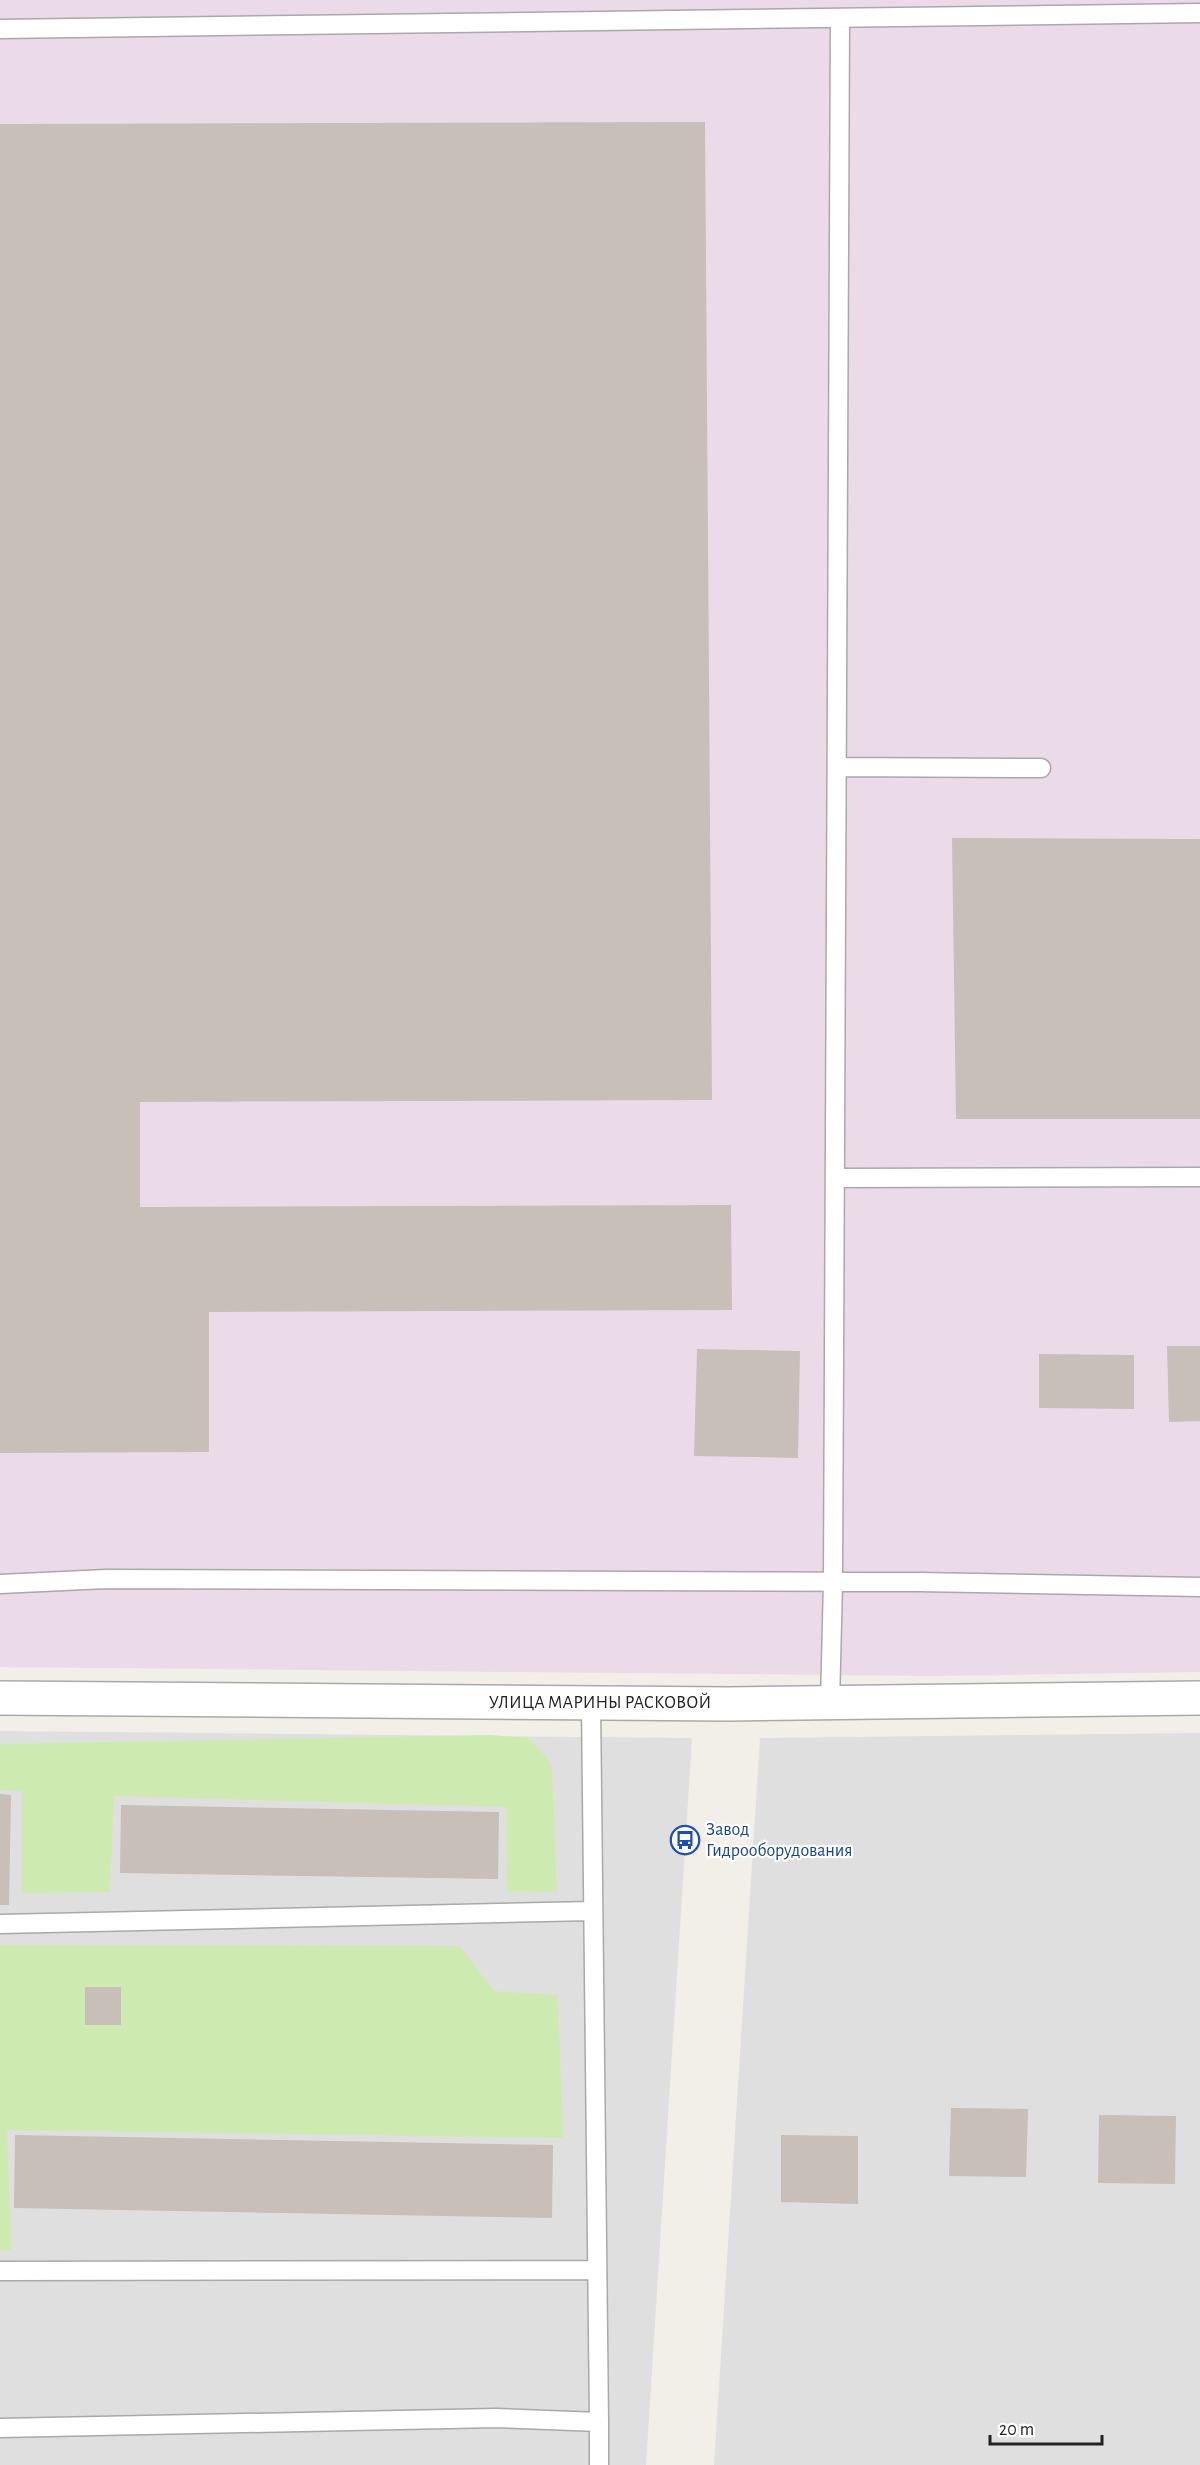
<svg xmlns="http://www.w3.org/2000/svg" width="1200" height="2465" viewBox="0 0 1200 2465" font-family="'Alegreya Sans',sans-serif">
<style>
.residential{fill:#e0dfdf}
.industrial{fill:#ebdbe8}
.grass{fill:#cdebb0}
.building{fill:#c7bfb8}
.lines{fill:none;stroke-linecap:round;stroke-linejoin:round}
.service-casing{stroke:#a9a9a9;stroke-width:21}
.minor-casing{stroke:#a9a9a9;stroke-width:36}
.service{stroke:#fff;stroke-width:18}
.minor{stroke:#fff;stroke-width:33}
.labels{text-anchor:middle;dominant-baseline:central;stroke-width:4.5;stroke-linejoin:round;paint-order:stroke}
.street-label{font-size:18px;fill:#222;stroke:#fff}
.transit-label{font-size:18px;fill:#164399;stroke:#fff;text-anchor:start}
</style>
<rect width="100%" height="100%" fill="#f2efe9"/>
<path class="residential" d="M0 1731 692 1738 646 2465H0Z
M1200 1733V2465H714L760 1738Z"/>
<path class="industrial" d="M0 0H1200V1672L934 1676 0 1667Z"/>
<path class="grass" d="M490 1735 528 1738 547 1758 552 1769 557 1892 507 1891 506 1807 114 1796 110 1892 22 1893V1791L0 1790V1744Z
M0 1945 460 1946 494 1991 558 1995 563 2138 7 2130 11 2250 0 2251Z"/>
<path class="building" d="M705 122 712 1100 140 1102V1207L731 1205 732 1310 209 1312V1452L0 1453V124Z
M952 838 1200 839V1119H956Z
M1167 1346H1200V1421L1169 1422Z
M697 1349 800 1351 798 1458 694 1456Z
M1039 1354 1134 1355V1409L1039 1408Z
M0 1794 11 1795 9 1905H0Z
M121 1805 499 1812 498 1879 120 1873Z
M85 1987H121V2025H85Z
M951 2108 1028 2109 1026 2177 949 2176Z
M1099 2115 1176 2116 1175 2184 1098 2183Z
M15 2135 553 2145 552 2218 14 2208Z
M781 2135 858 2136V2204L781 2202Z"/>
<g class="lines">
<g class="service-casing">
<path id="service" d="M0 29 1200 13
M837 767 1041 768
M835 1178 1200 1177
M0 1584 106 1579 918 1582 1200 1587
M830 1703 833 1582 840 18
M0 1924 593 1911
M0 2271 597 2270
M599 2422V2465
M0 2428 496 2418 599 2422 591 1703"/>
</g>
<g class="minor-casing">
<path id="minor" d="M0 1698 728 1704 1200 1698"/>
</g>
<use href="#service" class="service"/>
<use href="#minor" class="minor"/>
</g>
<defs>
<g id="bus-ring" transform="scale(1.5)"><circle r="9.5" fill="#fff" stroke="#1a4fb4" stroke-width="1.5"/><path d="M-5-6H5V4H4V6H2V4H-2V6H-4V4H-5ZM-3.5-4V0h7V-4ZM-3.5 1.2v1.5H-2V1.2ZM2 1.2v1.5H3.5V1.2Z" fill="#1a4fb4"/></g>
</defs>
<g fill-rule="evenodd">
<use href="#bus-ring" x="685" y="1840"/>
</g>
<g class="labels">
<g class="street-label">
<text x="600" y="1703">УЛИЦА МАРИНЫ РАСКОВОЙ</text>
</g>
<g class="transit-label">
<text x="706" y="1830">Завод<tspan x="706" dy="21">Гидрооборудования</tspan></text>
</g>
</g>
<path d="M990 2435v9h112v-9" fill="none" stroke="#222222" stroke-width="3"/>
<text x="999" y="2435" font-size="18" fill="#222222" stroke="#ffffff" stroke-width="4.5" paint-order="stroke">20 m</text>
</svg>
